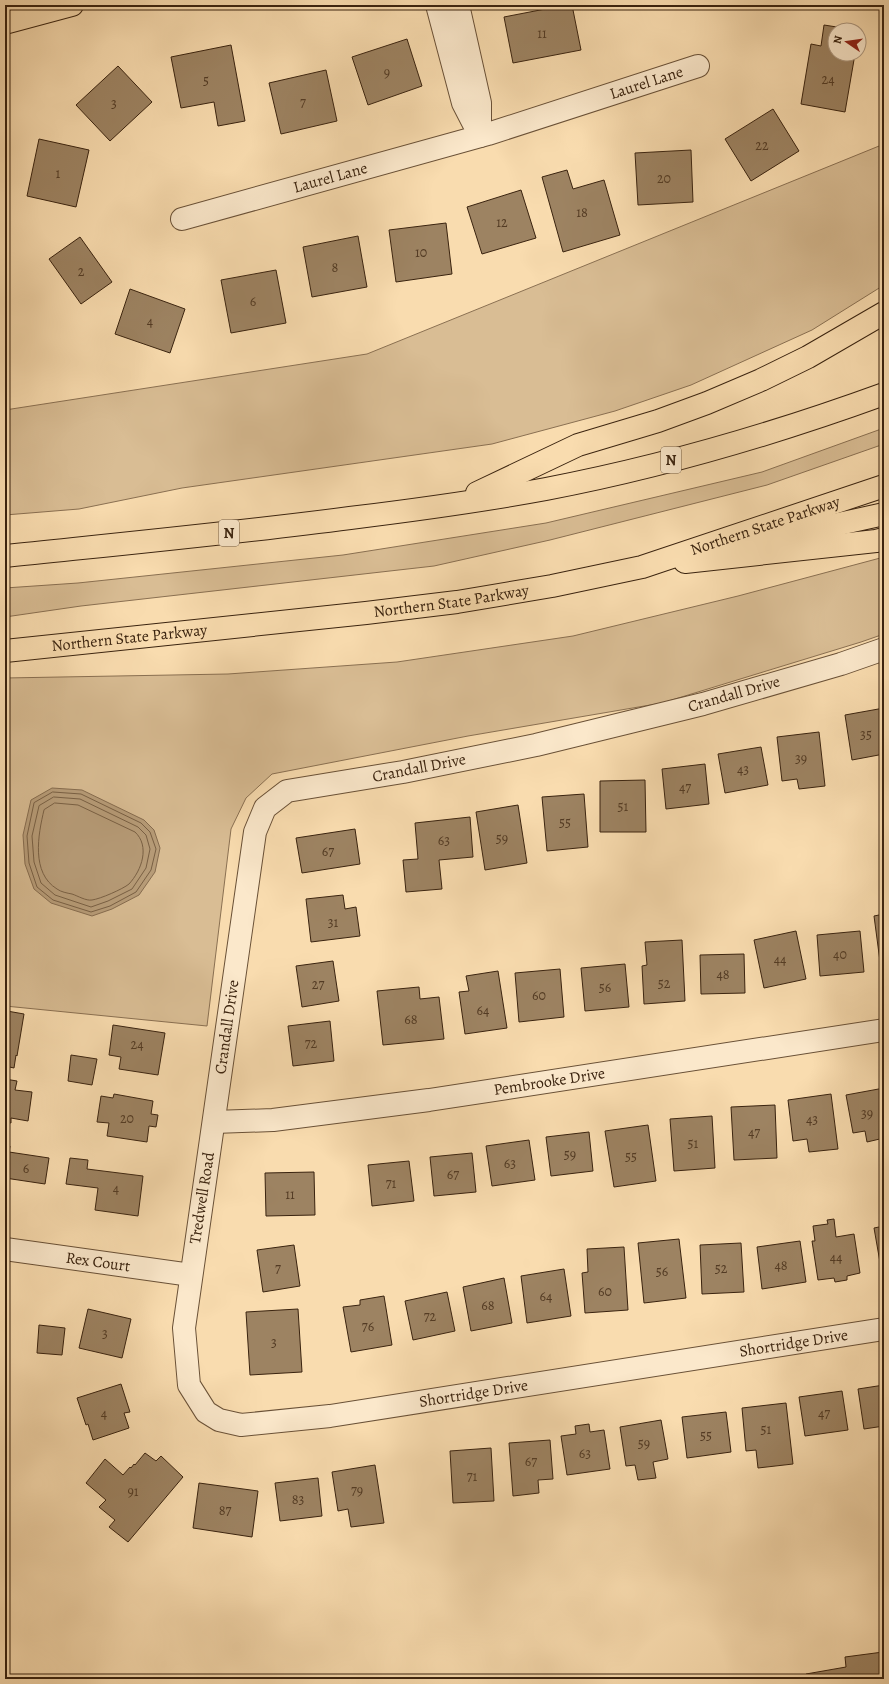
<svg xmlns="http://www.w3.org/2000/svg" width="889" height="1684" viewBox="0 0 889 1684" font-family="Alegreya,serif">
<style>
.green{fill:#d9bd94;stroke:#8a7052}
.water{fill:#b89d79;stroke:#866c4f}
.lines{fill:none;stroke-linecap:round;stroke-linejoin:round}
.shore{stroke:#796044;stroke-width:1}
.building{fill:#9d8362;stroke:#3a230f}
.minor-casing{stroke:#6a5137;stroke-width:24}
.major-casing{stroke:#3a230f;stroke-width:24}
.highway-casing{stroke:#3a230f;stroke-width:24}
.minor{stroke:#fbe8cb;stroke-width:22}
.major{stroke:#f9dcaf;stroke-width:22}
.highway{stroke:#f9dcaf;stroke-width:22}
.labels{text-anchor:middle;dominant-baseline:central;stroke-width:4;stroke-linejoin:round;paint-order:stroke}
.number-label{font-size:14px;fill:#533b24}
.shield{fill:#fbe8cb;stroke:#745e47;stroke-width:1}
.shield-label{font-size:15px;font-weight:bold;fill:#3a230f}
.street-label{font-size:16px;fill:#3a230f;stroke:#fbe8cb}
</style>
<rect width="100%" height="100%" fill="#f9dcaf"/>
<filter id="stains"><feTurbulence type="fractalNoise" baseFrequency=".005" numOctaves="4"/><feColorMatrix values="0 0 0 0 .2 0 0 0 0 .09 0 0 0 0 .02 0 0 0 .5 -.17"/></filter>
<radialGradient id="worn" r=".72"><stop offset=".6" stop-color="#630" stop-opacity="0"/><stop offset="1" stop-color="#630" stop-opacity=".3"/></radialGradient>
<path class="green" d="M884 144V285L812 330 691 385 615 411 492 444 182 488 79 509 5 515V410L367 354Z
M884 428V444L767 485 550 540 434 566 81 606 5 617V588L78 583 343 555 546 523 762 472Z
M884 557V634L861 642 662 703 468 736 272 774 246 798 231 829 207 1026 5 1006V678L228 674 397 662 573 636 738 596Z"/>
<path class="water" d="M52 788 82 790 144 820 154 830 160 848 155 872 139 895 112 909 92 916 51 903 34 889 25 864 23 835 31 800Z"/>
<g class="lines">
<path class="shore" d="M53 792 81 794 141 823 150 832 156 849 151 870 136 892 110 906 91 912 53 900 37 887 29 863 27 836 34 803Z
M54 797 80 799 138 827 146 835 150 849 146 868 132 889 108 901 91 907 55 895 41 883 34 862 32 836 39 806Z
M55 803 78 805 135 832C150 846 142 870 129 884 123 889 100 899 92 900 86 901 78 896 72 894 67 893 61 892 57 889 31 873 38 835 44 810Z"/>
</g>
<path class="building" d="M566 5H572L581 50 513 63 504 17Z
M824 25 856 30H835V54H855L845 112 801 104 811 44 821 46Z
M407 39 422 86 368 105 352 57Z
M231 45 245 121 218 126 214 102 181 108 171 57Z
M118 66 152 102 110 141 76 105Z
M326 70 337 121 281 134 269 83Z
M773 109 799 151 751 181 725 139Z
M39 139 89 150 76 207 27 196Z
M691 150 693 202 638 205 635 153Z
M567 170 573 189 604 180 620 235 563 252 542 177Z
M521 190 536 238 482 254 467 207Z
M446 223 452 274 396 282 389 230Z
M358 236 367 287 312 297 303 247Z
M80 237 112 282 81 304 49 259Z
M276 270 286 323 231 333 221 280Z
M130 289 185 309 170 353 115 334Z
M884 708V754L852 760 845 715Z
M819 732 825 786 799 789 797 779 782 781 777 737Z
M761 747 768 785 725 793 718 754Z
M705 764 709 804 666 809 662 769Z
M645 780 646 832H600V781Z
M584 794 588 847 547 851 542 797Z
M518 805 527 863 485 870 476 812Z
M470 817 473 857 439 860 442 889 406 892 403 860 418 859 415 823Z
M355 829 360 864 302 873 296 838Z
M343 895 345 909 356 907 360 936 311 942 306 899Z
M884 914V968L881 969 874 916Z
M796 931 806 979 764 988 754 940Z
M860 931 864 972 820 976 817 935Z
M682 940 685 1001 644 1004 642 966 647 965 645 942Z
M744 954 745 993 701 994 700 955Z
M333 961 339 1001 302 1007 296 966Z
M625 964 629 1007 585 1011 581 968Z
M560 969 564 1017 519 1022 515 973Z
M498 971 507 1028 465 1034 459 992 469 991 466 976Z
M419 987 420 999 439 997 444 1039 383 1045 377 991Z
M6 1009H8L7 1011 24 1014 17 1056 16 1055 14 1068 5 1066Z
M330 1021 334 1061 293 1066 288 1026Z
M113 1025 165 1033 158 1075 119 1069 121 1057 109 1055Z
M71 1055 97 1059 92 1085 68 1081Z
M5 1079 17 1081 15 1090 32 1092 28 1121 11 1118V1123L5 1122Z
M884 1088V1138L867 1142 865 1131 853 1133 846 1095Z
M114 1094 153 1101 151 1114 158 1115 156 1127 149 1126 147 1142 107 1136 109 1123 97 1122 101 1096 113 1098Z
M831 1094 838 1149 809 1152 807 1139 793 1141 788 1100Z
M775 1105 777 1158 734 1160 731 1107Z
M712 1116 715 1168 674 1171 670 1119Z
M648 1125 656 1181 614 1187 605 1131Z
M589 1132 593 1171 551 1176 546 1137Z
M529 1140 535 1180 492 1186 486 1146Z
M5 1145 10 1146 9 1152 49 1158 45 1184 5 1178Z
M472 1153 476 1192 434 1196 430 1157Z
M70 1158 88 1160 87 1169 143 1176 138 1216 95 1210 98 1188 66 1184Z
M409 1161 414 1201 372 1206 368 1165Z
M314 1172 315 1215 266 1216 265 1173Z
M834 1219 836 1237 854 1234 860 1273 847 1276V1280L835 1282 834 1278 818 1280 812 1241H815L813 1226 828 1224 827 1220Z
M884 1226V1267L881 1268 874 1228Z
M679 1239 686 1298 644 1303 638 1243Z
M800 1241 806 1282 762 1289 757 1247Z
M741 1243 744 1292 702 1294 700 1245Z
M294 1245 300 1286 263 1292 257 1250Z
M624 1247 628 1310 585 1313 582 1273 588 1272 587 1249Z
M564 1269 571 1316 527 1323 521 1276Z
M504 1278 512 1323 471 1331 463 1287Z
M447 1292 455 1331 413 1340 405 1301Z
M384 1296 392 1345 351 1352 343 1307 360 1305V1300Z
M88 1309 131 1319 122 1358 79 1348Z
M298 1309 302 1372 250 1375 246 1312Z
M39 1325 65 1328 62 1355 37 1353Z
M121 1384 130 1412 124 1413 129 1428 93 1440 88 1424 86 1425 77 1398Z
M884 1385V1426L864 1429 858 1389Z
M842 1391 848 1430 805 1436 799 1397Z
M786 1403 793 1464 758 1468 756 1450 746 1451 742 1408Z
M726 1412 731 1452 687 1458 682 1417Z
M661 1420 668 1459 653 1462 656 1478 638 1480 635 1465 626 1466 620 1427Z
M589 1424 590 1432 604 1430 610 1469 567 1475 561 1436 576 1434 575 1426Z
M550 1440 553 1479 538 1480 539 1493 513 1496 509 1443Z
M491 1448 494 1501 453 1503 450 1451Z
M145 1453 156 1461 161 1456 183 1477 128 1542 109 1527 115 1520 99 1507 106 1500 86 1483 105 1459 123 1475 130 1467 131 1468 134 1464 135 1465Z
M375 1465 384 1523 351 1527 348 1509 338 1511 332 1472Z
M318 1478 322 1516 280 1521 275 1483Z
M199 1483 258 1491 252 1537 193 1528Z
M883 1652 884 1672 881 1673 882 1679H806V1674L846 1667 845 1657Z"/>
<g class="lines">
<g class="minor-casing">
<g id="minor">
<path d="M437 5 463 103 480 136"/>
<path d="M458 5 480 103V131"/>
<path id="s1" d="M182 219 488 134 698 66"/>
<path id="s2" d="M884 649 841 664 703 704 536 745 403 772 287 791 265 808 255 832 184 1328 189 1385 206 1412 219 1420 241 1425 330 1416 884 1329"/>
<path id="s3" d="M214 1122 273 1120 429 1100 884 1030"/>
<path id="s4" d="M5 1249 191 1275"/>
</g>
</g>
<g class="major-casing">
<path id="major" d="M5 23 72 5"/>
</g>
<g class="highway-casing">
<g id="highway">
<path d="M477 493 578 445 658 421 707 403 761 380 808 357 884 313"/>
<path d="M748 544 884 514"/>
<path d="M5 556C120 544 235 533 350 518 415 510 481 501 546 489 661 467 774 434 884 394"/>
<path d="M685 562 876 541 884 539"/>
<path id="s5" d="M5 651 366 613 457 602 552 586 642 567 884 486"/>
</g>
</g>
<use href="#minor" class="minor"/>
<use href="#major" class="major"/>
<use href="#highway" class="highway"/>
</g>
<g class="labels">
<g class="number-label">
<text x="542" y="33">11</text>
<text x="387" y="72">9</text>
<text x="828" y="79">24</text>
<text x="206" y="80">5</text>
<text x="303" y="102">7</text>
<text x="114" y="103">3</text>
<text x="762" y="145">22</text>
<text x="58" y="173">1</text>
<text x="664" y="178">20</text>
<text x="582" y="212">18</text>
<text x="502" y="222">12</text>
<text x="421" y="252">10</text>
<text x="335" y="267">8</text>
<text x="81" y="271">2</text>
<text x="253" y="301">6</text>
<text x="150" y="321">4</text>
<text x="866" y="734">35</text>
<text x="801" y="758">39</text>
<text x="743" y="769">43</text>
<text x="685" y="787">47</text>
<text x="623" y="806">51</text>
<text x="565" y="822">55</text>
<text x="502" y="838">59</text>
<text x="444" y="840">63</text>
<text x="328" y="851">67</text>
<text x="333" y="922">31</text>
<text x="840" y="954">40</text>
<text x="780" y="959">44</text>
<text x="723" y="974">48</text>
<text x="664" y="983">52</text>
<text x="318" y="984">27</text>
<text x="605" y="987">56</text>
<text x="539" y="995">60</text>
<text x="483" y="1010">64</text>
<text x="411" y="1019">68</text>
<text x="311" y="1043">72</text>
<text x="137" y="1044">24</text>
<text x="867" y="1113">39</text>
<text x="127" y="1118">20</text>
<text x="812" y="1119">43</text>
<text x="754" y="1132">47</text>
<text x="693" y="1143">51</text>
<text x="570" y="1154">59</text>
<text x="631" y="1156">55</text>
<text x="510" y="1163">63</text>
<text x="26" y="1168">6</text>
<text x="453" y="1174">67</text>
<text x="391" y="1183">71</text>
<text x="116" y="1188">4</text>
<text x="290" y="1194">11</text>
<text x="836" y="1257">44</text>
<text x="781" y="1265">48</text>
<text x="278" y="1268">7</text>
<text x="721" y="1268">52</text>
<text x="662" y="1271">56</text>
<text x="605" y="1291">60</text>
<text x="546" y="1296">64</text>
<text x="488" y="1305">68</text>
<text x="430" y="1316">72</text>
<text x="368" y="1326">76</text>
<text x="105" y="1333">3</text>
<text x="274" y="1342">3</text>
<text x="104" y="1413">4</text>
<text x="824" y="1413">47</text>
<text x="766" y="1429">51</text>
<text x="706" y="1435">55</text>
<text x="644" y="1443">59</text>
<text x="585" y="1453">63</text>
<text x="531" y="1461">67</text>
<text x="472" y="1476">71</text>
<text x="357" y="1490">79</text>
<text x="133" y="1491">91</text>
<text x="298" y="1499">83</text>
<text x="225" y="1510">87</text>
</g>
<g class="shield">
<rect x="661" y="447" width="20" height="26" rx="3"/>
<rect x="219" y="520" width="20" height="26" rx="3"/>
</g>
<g class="shield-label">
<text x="671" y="460">N</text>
<text x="229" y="533">N</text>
</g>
<g class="street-label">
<text stroke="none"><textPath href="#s1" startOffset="484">Laurel Lane</textPath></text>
<text stroke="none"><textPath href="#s1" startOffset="154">Laurel Lane</textPath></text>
<text stroke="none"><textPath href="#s5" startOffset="773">Northern State Parkway</textPath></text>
<text stroke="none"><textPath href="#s5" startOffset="449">Northern State Parkway</textPath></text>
<text stroke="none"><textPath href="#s5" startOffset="125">Northern State Parkway</textPath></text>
<text transform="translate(734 694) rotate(-16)">Crandall Drive</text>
<text transform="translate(419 768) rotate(-11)">Crandall Drive</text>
<text transform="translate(227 1027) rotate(-82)">Crandall Drive</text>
<text stroke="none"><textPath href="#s3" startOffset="338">Pembrooke Drive</textPath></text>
<text transform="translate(202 1198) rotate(-81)">Tredwell Road</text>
<text stroke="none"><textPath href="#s4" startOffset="94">Rex Court</textPath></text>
<text stroke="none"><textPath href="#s2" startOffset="1855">Shortridge Drive</textPath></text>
<text stroke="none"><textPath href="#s2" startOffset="1531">Shortridge Drive</textPath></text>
</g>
</g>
<rect width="889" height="1684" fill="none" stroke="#f9dcaf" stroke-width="20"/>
<rect x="6" y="6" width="877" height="1672" fill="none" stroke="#3a230f" stroke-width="2"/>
<rect x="10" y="10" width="869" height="1664" fill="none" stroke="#3a230f"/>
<g transform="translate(847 42) rotate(283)"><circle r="19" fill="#fbe8cb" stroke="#ae9980"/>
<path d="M0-3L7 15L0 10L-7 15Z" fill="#8f2418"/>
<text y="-6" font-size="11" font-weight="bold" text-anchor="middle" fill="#3a230f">N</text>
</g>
<rect width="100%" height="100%" filter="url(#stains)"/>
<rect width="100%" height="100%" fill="url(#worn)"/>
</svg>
